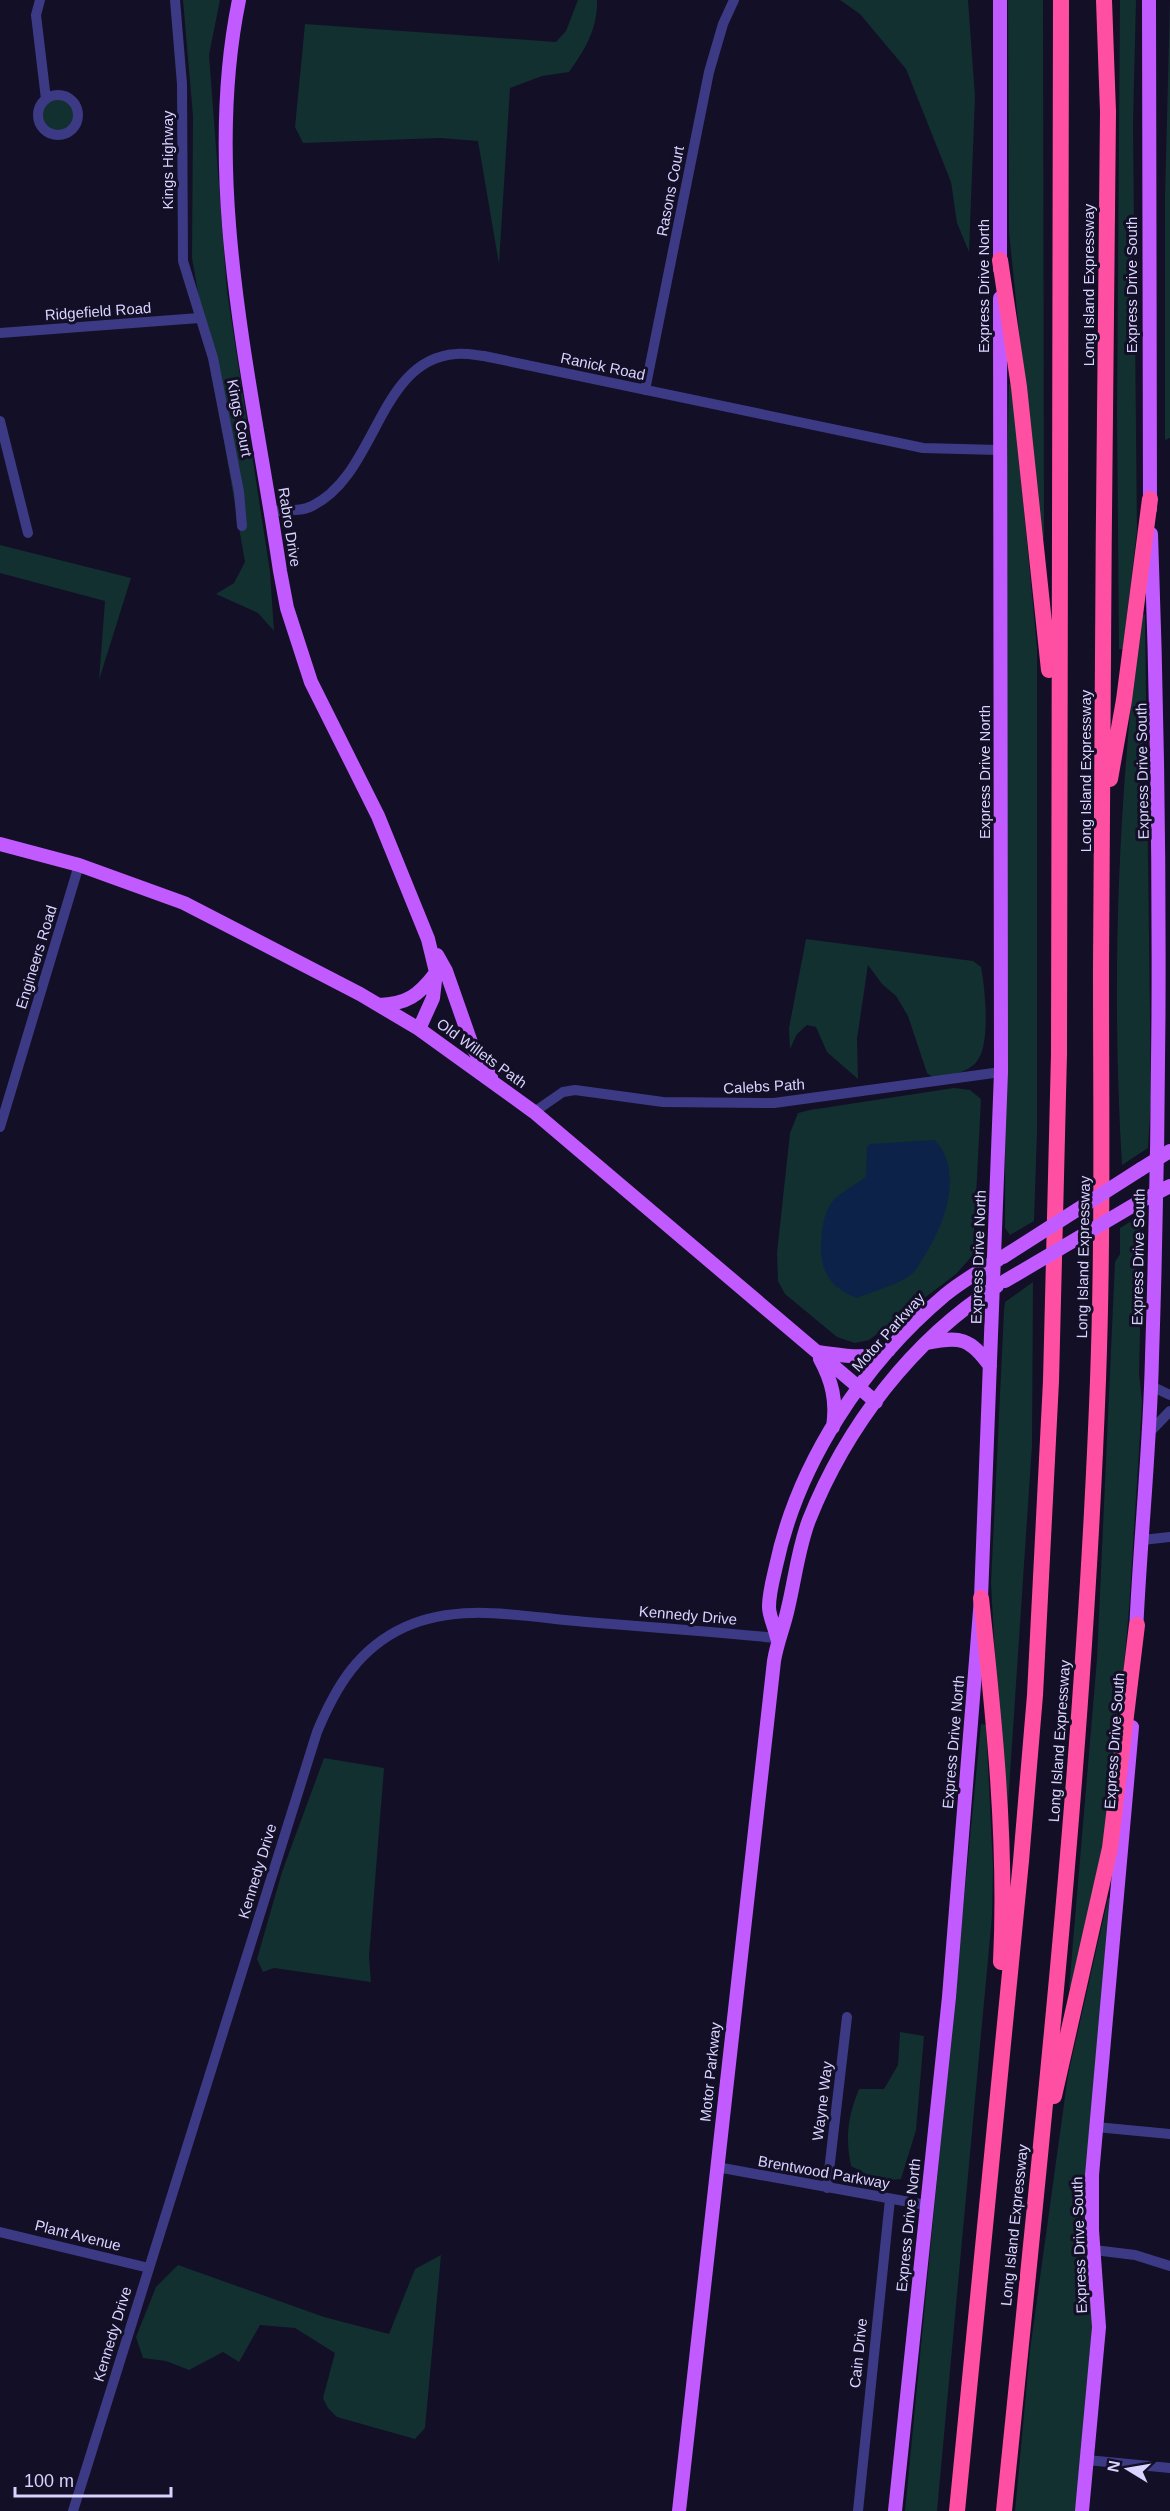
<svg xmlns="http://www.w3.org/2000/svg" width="1170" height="2511" viewBox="0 0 1170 2511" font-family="Arial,sans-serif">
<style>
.green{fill:#12302f}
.water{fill:#0c2248}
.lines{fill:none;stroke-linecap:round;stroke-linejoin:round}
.minor{stroke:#3d3a85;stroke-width:10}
.major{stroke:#c25bff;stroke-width:14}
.highway{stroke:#ff4fa3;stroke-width:16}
.major-bridge{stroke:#c25bff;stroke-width:14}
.labels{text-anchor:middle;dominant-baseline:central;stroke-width:6;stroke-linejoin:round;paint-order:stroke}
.street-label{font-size:15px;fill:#d9d4ff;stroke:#130f26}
</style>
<rect width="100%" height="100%" fill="#130f26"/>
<path class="green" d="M183 0H220L209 55 227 291 270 572 274 631 258 613 216 594 234 583 245 562 192 258 193 116Z
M578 0H597C598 28 585 50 569 72L542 76 510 88 499 264 478 141 440 138 303 143 295 127 305 24 556 42 566 31Z
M840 0H968L975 97 969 252 957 223 951 182 906 69 860 14Z
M1008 0H1043L1044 538H1040L1009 232Z
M1120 0H1136L1133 123 1137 531 1123 649H1119L1117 414Z
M1170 0V438L1165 440V197Z
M41 115a17 17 0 1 1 34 0a17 17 0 1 1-34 0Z
M1009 384 1012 385 1037 647V1133L1034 1221 1010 1235 1005 1228 1006 515Z
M0 545 131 578 99 680 105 601 0 573Z
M1141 614 1145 615 1151 1099 1148 1148 1122 1165C1111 982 1118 797 1141 614Z
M806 939 973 961 981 967C985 988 991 1044 977 1061 969 1073 947 1076 934 1078L927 1073 908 1016 896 996 882 984 868 965 857 1039 858 1079 827 1052 816 1027 807 1025 797 1034 790 1049 789 1028Z
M954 1088 970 1090 981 1099 973 1255 956 1274 869 1340 855 1343 837 1337 785 1294 778 1281 777 1253 790 1133 798 1113 810 1110Z
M1143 1214 1139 1373 1142 1403 1129 1609 1111 1815 1076 1978 1069 1989 1097 1659 1115 1262 1120 1254V1228Z
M1033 1282 1032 1445 1005 1849 991 1583 1004 1311 1005 1302Z
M981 1724 986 1725 993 1867 992 1916 937 2511H905Z
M324 1758 384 1768 369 1957 371 1982 274 1968 263 1972 257 1959 282 1872Z
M1108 1898 1114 1899 1087 2185 1094 2300 1077 2511H1015L1030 2350 1068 2075Z
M900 2032 924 2036 916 2130 901 2179 879 2181 851 2166C845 2135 848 2117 859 2089H884L898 2065Z
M441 2255 425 2428 415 2439 337 2417 328 2408 323 2398 335 2353 295 2328 260 2325 239 2362 223 2352 189 2370 166 2361 143 2358 136 2337 156 2287 178 2265 324 2317 389 2334 415 2269Z"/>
<path class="water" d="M935 1140C964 1171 945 1224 925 1255 921 1261 917 1270 912 1274 900 1284 871 1292 857 1298 824 1286 818 1263 822 1231 824 1219 826 1206 836 1198 845 1189 857 1185 866 1176L867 1147 870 1144Z"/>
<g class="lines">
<path class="minor" d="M40 0 36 15 46 99
M175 0 182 84 183 261 213 358 239 492 242 526
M38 115a20 20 0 1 1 40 0a20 20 0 1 1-40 0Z
M0 333 199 318
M645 390 709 72 723 24 734 0
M0 421 28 533
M271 511C284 510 301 512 312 506 377 475 378 359 456 354 465 353 475 355 484 356L923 448 999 450
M534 1112 563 1092 575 1090 663 1102 774 1103 1001 1072
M0 1127 79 865
M1151 1386 1170 1395
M1148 1434 1170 1411
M1142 1540 1170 1537
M1096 2127 1170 2134
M717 2167 926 2205
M827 2188 847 2017
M0 2232 149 2268
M1094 2250 1135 2255 1170 2266
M1087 2460 1170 2468
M73 2511 317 1732C336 1686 359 1648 405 1627 460 1601 529 1618 586 1622 650 1627 713 1632 777 1638
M858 2511 890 2199"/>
<path class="major" d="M239 0C201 185 253 387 280 571L287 608 311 682 378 816 428 939 436 972 433 998 419 1029
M1149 0 1150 509
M1000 269V0
M0 844 79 865 184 903 360 994 419 1029 534 1112 876 1402
M437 955 446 971 473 1048 491 1077
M379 1005C407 1004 419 995 435 974
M1141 1169 1170 1151
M1139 1202 1170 1186
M927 1343C960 1336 970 1338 990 1366
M817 1352C843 1355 864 1361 889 1350
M820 1359C832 1381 837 1401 833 1427
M1136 1633C1140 1541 1150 1449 1152 1357 1161 1082 1161 808 1151 534
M777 1638C775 1628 769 1616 769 1607 769 1593 773 1579 776 1566 798 1462 864 1363 945 1295 962 1281 980 1271 999 1259
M679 2511 774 1661C777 1642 784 1627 788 1608 795 1579 798 1549 809 1520 846 1427 912 1340 997 1286
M895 2511 949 1997 981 1598 1001 1072 1000 298
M1082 2511 1099 2327 1092 2230V2175L1132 1727"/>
<path class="highway" d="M1000 260 1019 387 1049 670
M1110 779 1124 700 1150 499
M981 1598C994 1718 1007 1841 1001 1962
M1054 2096 1110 1848 1137 1625
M957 2511 1021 1861 1035 1695 1051 1381 1059 1054 1061 0
M1004 2511C1042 2135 1084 1758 1098 1380 1103 1243 1101 1106 1101 969 1101 683 1106 398 1108 112L1104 0"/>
<path class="major-bridge" d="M1003 1257 1141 1169
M1005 1281 1139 1202"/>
</g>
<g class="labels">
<g class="street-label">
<text transform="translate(167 160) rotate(-90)">Kings Highway</text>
<text transform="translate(670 191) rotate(-79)">Rasons Court</text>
<text transform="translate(1088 285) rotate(-90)">Long Island Expressway</text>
<text transform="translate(1131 285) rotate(-90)">Express Drive South</text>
<text transform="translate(983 286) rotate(-90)">Express Drive North</text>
<text transform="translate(98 311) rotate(-4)">Ridgefield Road</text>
<text transform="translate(603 366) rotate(12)">Ranick Road</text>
<text transform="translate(240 418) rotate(79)">Kings Court</text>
<text transform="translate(290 527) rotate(81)">Rabro Drive</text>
<text transform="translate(1085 771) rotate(-90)">Long Island Expressway</text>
<text transform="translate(1142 771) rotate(-91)">Express Drive South</text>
<text transform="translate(984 772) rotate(-90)">Express Drive North</text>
<text transform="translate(36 957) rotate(-73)">Engineers Road</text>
<text transform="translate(482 1053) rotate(36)">Old Willets Path</text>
<text transform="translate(764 1086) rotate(-3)">Calebs Path</text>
<text transform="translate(978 1257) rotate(-88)">Express Drive North</text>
<text transform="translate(1083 1257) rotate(-89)">Long Island Expressway</text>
<text transform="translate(1138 1257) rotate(-89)">Express Drive South</text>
<text transform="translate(888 1332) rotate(-48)">Motor Parkway</text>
<text transform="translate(688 1615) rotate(5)">Kennedy Drive</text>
<text transform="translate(1059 1741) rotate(-86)">Long Island Expressway</text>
<text transform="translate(1114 1741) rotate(-86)">Express Drive South</text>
<text transform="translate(953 1742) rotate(-85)">Express Drive North</text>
<text transform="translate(257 1871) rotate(-73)">Kennedy Drive</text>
<text transform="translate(710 2072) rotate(-84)">Motor Parkway</text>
<text transform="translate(822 2101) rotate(-83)">Wayne Way</text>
<text transform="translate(824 2172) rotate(10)">Brentwood Parkway</text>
<text transform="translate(908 2225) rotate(-84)">Express Drive North</text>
<text transform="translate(1014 2225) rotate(-84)">Long Island Expressway</text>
<text transform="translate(78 2235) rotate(14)">Plant Avenue</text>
<text transform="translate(1079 2245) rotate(-92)">Express Drive South</text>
<text transform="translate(112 2334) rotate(-73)">Kennedy Drive</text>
<text transform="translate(858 2353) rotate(-84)">Cain Drive</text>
</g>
</g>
<g transform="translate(1128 2469) rotate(281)" stroke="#130f26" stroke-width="4.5" paint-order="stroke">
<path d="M0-4.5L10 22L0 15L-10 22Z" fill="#d9d4ff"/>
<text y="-9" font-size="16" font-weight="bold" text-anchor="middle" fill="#d9d4ff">N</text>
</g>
<path d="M15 2487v9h156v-9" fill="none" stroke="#d9d4ff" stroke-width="3"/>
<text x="24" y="2487" font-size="18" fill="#d9d4ff" stroke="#130f26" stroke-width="4.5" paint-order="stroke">100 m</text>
</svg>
